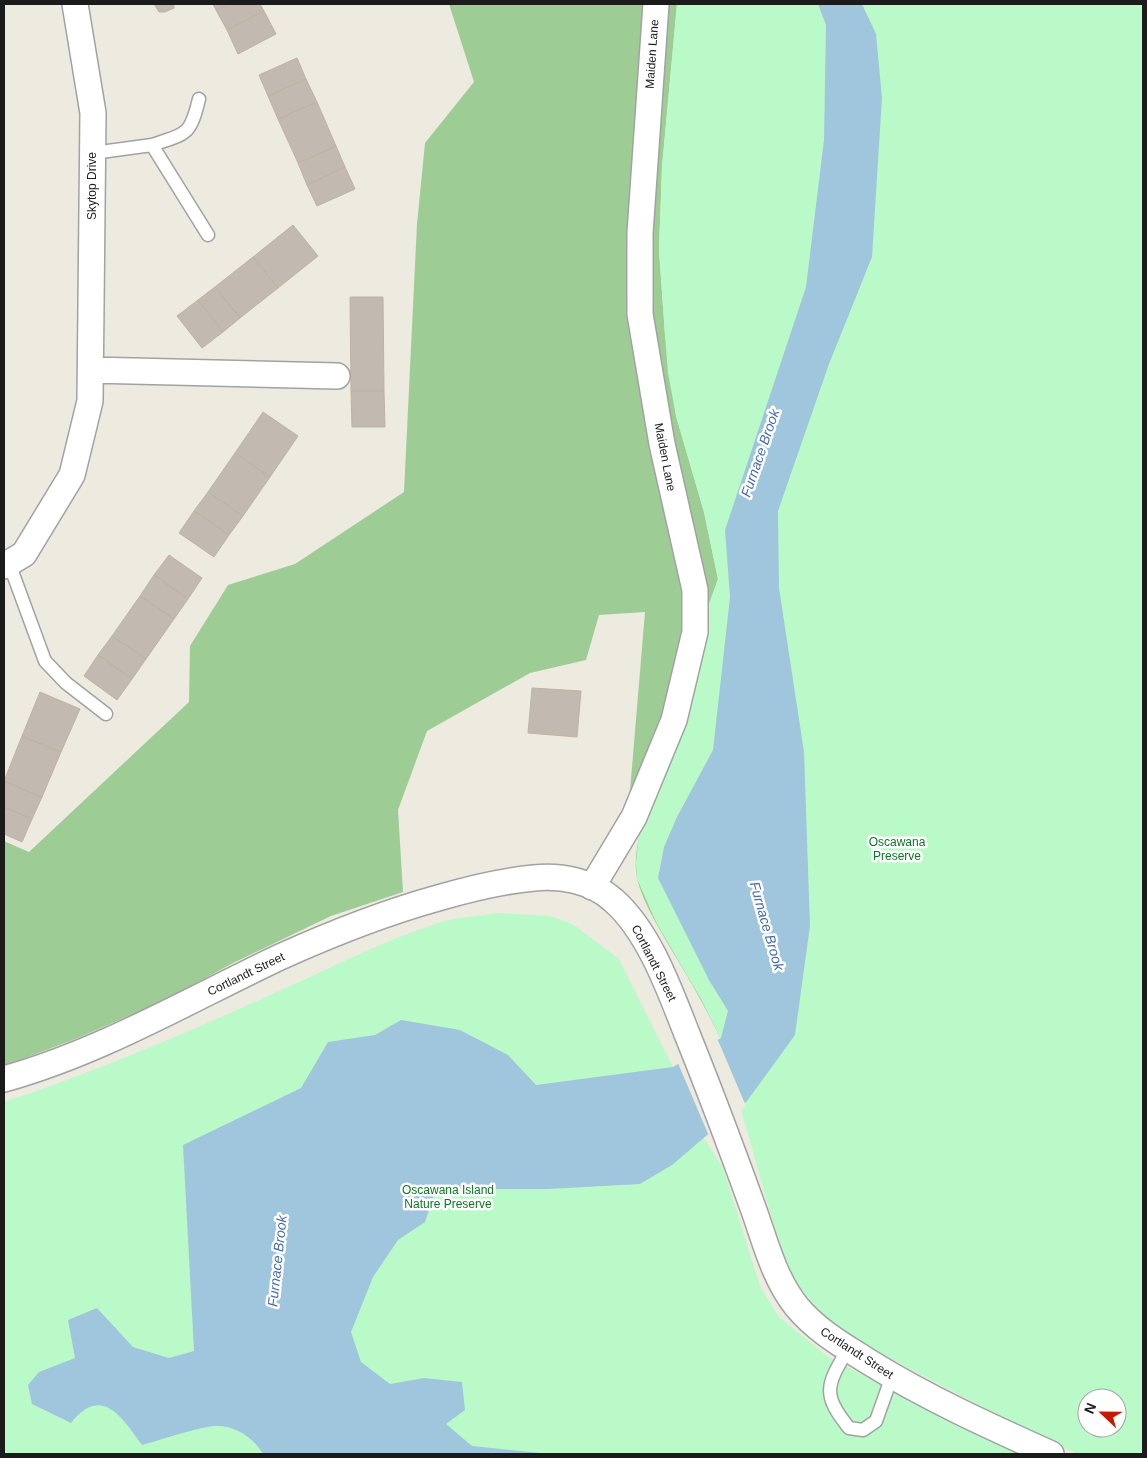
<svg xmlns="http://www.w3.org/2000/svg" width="1147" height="1458" viewBox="0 0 1147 1458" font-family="Arial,sans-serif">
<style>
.forest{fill:#9dcd94}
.park{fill:#bafac8;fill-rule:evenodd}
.water{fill:#9fc6dc}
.pier{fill:#edeae0}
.building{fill:#c2b9b0;stroke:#bfb3a2}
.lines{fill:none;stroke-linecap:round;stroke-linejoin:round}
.lane-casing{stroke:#a2a2a2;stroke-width:15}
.street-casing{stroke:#a2a2a2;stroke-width:28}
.lane{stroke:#fff;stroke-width:12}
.street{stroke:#fff;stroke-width:25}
.labels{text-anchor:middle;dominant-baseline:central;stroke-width:5;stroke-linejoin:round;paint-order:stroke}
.street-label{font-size:12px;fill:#1b1b1b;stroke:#fff}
.park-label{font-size:12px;fill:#097921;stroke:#fff}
.water-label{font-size:14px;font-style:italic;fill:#476cab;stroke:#fff}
</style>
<rect width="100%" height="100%" fill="#edeae0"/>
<path class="forest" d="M449 4H677L662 167 659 250 665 335 676 416 704 512 718 579 708 609 721 1039C707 1011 693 985 677 959 664 937 642 902 637 878 628 831 671 758 687 713 699 679 705 646 707 610L687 611 665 708 629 803 645 612 599 615 586 660 530 673 427 731 398 810 403 892 331 916 233 963 163 1001 78 1038 4 1066V841L29 852 189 702 190 646 228 585 295 564 404 492 417 224 425 143 474 82Z"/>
<path class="park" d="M677 4H1143V1454H1078L1045 1440 865 1345 821 1313 791 1277 770 1212 721 1039 701 999 657 924 637 879 636 862 639 834 696 685 705 646 707 609 718 579 704 512 676 416 668 373 665 335 659 250 662 167ZM1087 1398H1117V1428H1087Z
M498 913 550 916 574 925 619 959 673 1067 704 1138 723 1168 760 1286 778 1316 827 1356 909 1400 1022 1454H4V1102C96 1072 186 1033 275 993 329 969 382 941 438 923 457 917 479 916 498 913Z"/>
<path class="water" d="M818 4H862L876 34 882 98 872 257 829 364 778 511 779 588 804 752 810 926 795 1035 747 1101 672 1165 640 1184 548 1189H436L425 1222 398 1240 373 1277 351 1332 361 1362 390 1384 424 1378 462 1382 465 1410 446 1424 472 1446 550 1454H263C254 1438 235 1425 215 1426 198 1427 161 1440 142 1445 122 1418 102 1384 71 1423L32 1404 28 1385 39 1372 75 1358 68 1320 97 1308 133 1347 169 1358 194 1351 183 1145 301 1088 328 1042 375 1035 401 1020 460 1030 508 1055 536 1085 673 1067 721 1038 728 1011 709 980 658 878 664 847 677 817 713 750 730 597 725 530 806 287 824 140 826 25Z"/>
<path class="pier" d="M717 1038 746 1106 709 1136 677 1061Z"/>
<path class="building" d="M154 4H174V8L165 12H159Z
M213 4H228L216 10Z
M228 4H260L264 11 227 30 216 10Z
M264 11 276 34 238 54 227 30Z
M297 58 306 79 268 96 259 75Z
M306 79 317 102 278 119 268 96Z
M317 102 336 146 298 163 278 119Z
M336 146 345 167 307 185 298 163Z
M345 167 355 189 317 206 307 185Z
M293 225 318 256 278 288 253 257Z
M253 257 278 288 240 318 215 287Z
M215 287 240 318 223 332 198 300Z
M350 297H383L384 391H351Z
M198 300 223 332 202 348 177 316Z
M351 391H384L385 427H352Z
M263 412 298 436 270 477 235 453Z
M235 453 270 477 243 516 208 492Z
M208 492 243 516 229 535 194 511Z
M194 511 229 535 214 557 179 533Z
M169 555 202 578 188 599 154 575Z
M154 575 188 599 174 619 140 596Z
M140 596 174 619 146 659 112 636Z
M112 636 146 659 132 679 98 655Z
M98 655 132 679 117 700 84 676Z
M532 688 581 691 577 737 528 733Z
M40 692 80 709 61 752 22 736Z
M22 736 61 752 42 797 4 781Z
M4 781 42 797 32 819 4 807Z
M4 807 32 819 22 842 4 834Z"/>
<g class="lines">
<g class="lane-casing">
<path id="lane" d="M152 145C187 133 190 136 199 99
M93 153 152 145 208 235
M9 563 45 661 66 683 106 714
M848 1349C827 1385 821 1393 849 1428L863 1430 876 1421 892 1376"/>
</g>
<g class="street-casing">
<path id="street" d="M91 370 337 376
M4 566 24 554 72 475 90 401 93 113 75 4
M592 887 634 817 674 720 695 632V590L662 444 640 314V233L656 4
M4 1079C101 1052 189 1000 280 957 331 934 384 913 438 898 469 889 501 881 534 878 561 875 592 881 613 900 649 931 670 991 687 1034 710 1091 731 1147 752 1205 765 1240 773 1277 797 1307 817 1331 844 1346 869 1362 927 1398 989 1426 1051 1454"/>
</g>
<use href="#lane" class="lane"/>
<use href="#street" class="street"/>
</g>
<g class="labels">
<g class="street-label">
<text transform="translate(652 54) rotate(-86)">Maiden Lane</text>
<text transform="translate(92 186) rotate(-90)">Skytop Drive</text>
<text transform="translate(665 457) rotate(79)">Maiden Lane</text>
<text transform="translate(654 963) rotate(63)">Cortlandt Street</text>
<text transform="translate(246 974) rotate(-26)">Cortlandt Street</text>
<text transform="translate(857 1353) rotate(33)">Cortlandt Street</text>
</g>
<g class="park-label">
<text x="897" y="842">Oscawana<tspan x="897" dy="14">Preserve</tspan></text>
<text x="448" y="1190">Oscawana Island<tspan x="448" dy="14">Nature Preserve</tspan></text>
</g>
<g class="water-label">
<text transform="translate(760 453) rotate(-71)">Furnace Brook</text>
<text transform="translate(767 926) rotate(74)">Furnace Brook</text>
<text transform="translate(277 1261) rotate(-84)">Furnace Brook</text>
</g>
</g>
<rect width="1147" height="1458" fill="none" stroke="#1b1b1b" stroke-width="10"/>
<g transform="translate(1102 1413) rotate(292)"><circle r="24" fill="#ffffff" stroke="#a4a4a4"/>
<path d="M0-4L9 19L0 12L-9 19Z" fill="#c61a00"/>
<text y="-8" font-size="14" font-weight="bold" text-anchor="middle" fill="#1b1b1b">N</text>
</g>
</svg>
